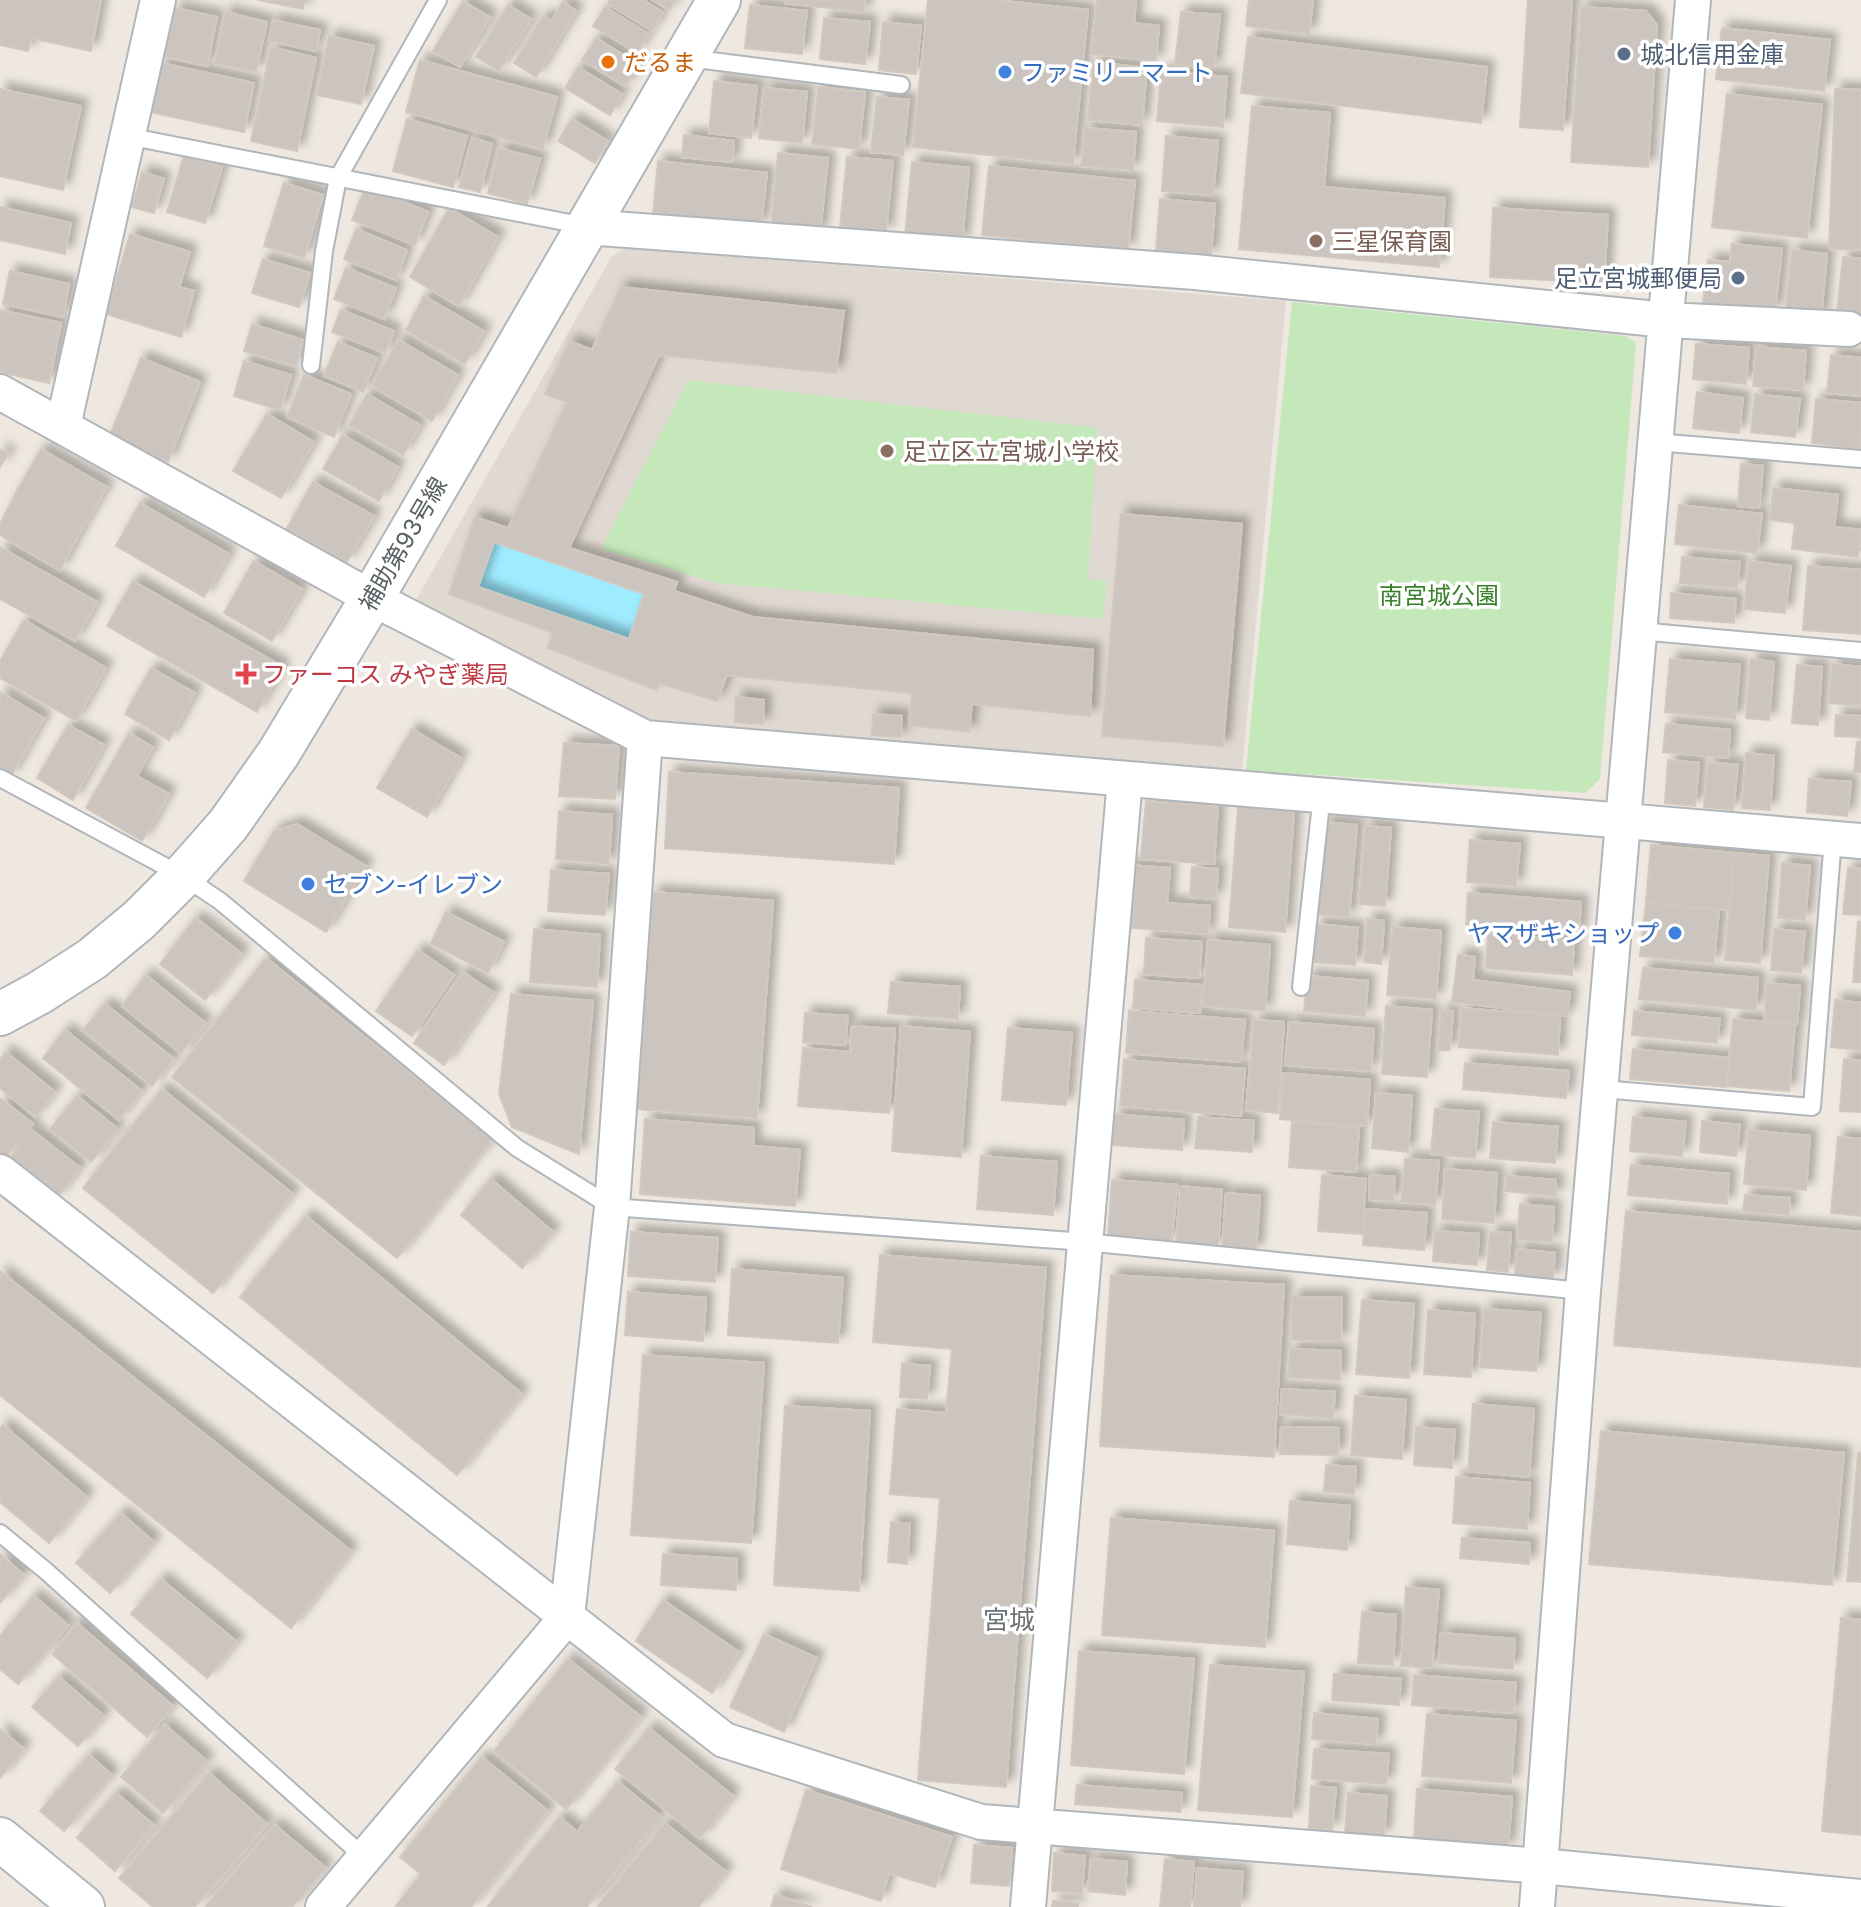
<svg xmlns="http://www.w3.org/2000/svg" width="1861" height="1907" viewBox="0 0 1861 1907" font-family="Inter,'Noto Sans JP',sans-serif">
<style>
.education{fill:#e0d9d1}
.green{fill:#c4e8ba}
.water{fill:#9febff}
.building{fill:#cbc4bf;stroke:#d3c8be;stroke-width:2;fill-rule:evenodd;filter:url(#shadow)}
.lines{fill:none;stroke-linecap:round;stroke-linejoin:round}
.service-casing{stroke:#b1b6ba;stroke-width:20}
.minor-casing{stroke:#b1b6ba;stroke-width:38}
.tertiary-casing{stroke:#b1b6ba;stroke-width:46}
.service{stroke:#fff;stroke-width:16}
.minor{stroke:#fff;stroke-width:34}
.tertiary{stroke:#fff;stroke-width:42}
.service-dot{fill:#5c6f8a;stroke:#fff;stroke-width:3}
.food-dot{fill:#e8710a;stroke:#fff;stroke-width:3}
.shop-dot{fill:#3f7fe0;stroke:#fff;stroke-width:3}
.education-dot{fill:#8d6e63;stroke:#fff;stroke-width:3}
.health-dot{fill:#e0444e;stroke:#fff;stroke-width:3}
.labels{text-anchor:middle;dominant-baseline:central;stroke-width:7;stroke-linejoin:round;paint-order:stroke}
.service-label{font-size:24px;fill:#4e5e75;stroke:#fff;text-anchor:start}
.food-label{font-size:24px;fill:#c56008;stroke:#fff;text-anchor:start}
.shop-label{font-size:24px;fill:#366cbe;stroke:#fff;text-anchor:start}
.education-label{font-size:24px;fill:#785e54;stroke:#fff;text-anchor:start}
.street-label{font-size:24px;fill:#596063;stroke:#fff}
.park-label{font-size:24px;fill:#3a812b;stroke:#fff}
.health-label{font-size:24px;fill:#be3a42;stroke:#fff;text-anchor:start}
.neighbourhood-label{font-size:26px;fill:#6a7275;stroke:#fff}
</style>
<defs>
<filter id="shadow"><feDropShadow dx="7" dy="-7" stdDeviation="4" flood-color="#0004"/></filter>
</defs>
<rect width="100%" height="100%" fill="#eee8e0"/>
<path class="education" d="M625 248 1286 301 1242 770 645 722 416 600 612 256Z"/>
<path class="green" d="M1292 302 1626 336 1636 343 1600 779 1585 793 1246 770Z
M688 380 1097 428 1088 579 1107 581 1103 619 718 583 601 549Z"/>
<path class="water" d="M494 542 644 594 629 639 478 587Z"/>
<path class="building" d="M0 0H101L91 51 31 38 28 51 0 45Z
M258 0H304L303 9Z
M610 0H643L663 12 652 31 608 4Z
M652 0H674L669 10Z
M785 0H865L864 12 785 3Z
M928 0H995L1088 10 1073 164 913 147Z
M1097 0H1136L1134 23 1159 26 1156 61 1091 54Z
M1249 0H1313L1309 34 1246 26Z
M1528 0H1572L1563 130 1520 127Z
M463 1 490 17 460 67 433 51Z
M563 2 576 11 536 77 514 63 543 16 551 21Z
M508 5 531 19 499 71 476 57Z
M750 5 807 11 802 54 745 48Z
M605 7 649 34 637 53 593 26Z
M1581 7 1646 11 1657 25 1648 167 1571 162Z
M175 8 217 17 207 66 165 57Z
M225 12 267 22 256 72 215 63Z
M1181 12 1220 15 1214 68 1175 64Z
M824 18 870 22 865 64 820 59Z
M273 20 320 30 316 51 269 41Z
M883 22 921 26 916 74 879 70Z
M1722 28 1830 40 1824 91 1716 79Z
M329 36 374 46 361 104 317 95Z
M1248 37 1487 67 1481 123 1241 93Z
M596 38 638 64 625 86 582 60Z
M271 47 316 58 297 151 251 141Z
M420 60 557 97 543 149 406 112Z
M1093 62 1147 68 1142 125 1088 120Z
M161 63 254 83 244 132 150 112Z
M578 67 622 94 610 115 565 88Z
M1161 71 1227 77 1223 127 1157 121Z
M714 81 757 86 751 138 709 133Z
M818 87 865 92 859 149 812 144Z
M764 88 807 92 802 143 759 138Z
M0 89 81 106 63 190 0 176Z
M1835 89 1861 90V250L1829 249Z
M1727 94 1822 105 1807 238 1712 227Z
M877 97 909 100 903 155 871 152Z
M1252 106 1330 113 1324 187 1445 198 1439 267 1239 249Z
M407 119 467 136 453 187 393 171Z
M572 119 608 141 595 163 558 141Z
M1085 128 1136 132 1133 170 1081 166Z
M684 135 734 141 732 162 682 157Z
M1166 136 1218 141 1213 195 1162 191Z
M472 138 492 144 480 192 459 187Z
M499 148 540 159 527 204 488 193Z
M778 153 828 158 820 233 771 228Z
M184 156 222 167 205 223 167 212Z
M847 157 893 161 886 232 840 227Z
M658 161 767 173 761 226 653 215Z
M912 162 969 168 962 242 905 236Z
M989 166 1135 181 1128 250 982 235Z
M142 172 164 179 154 213 132 207Z
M284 183 323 195 304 258 264 246Z
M366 186 428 212 415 245 352 220Z
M1160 199 1215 204 1211 256 1156 251Z
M0 207 71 223 65 254 0 240V242Z
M449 208 498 237 459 306 410 277Z
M1493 208 1608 215 1604 283 1490 277Z
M356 229 407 250 396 280 344 259Z
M130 234 190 252 179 287 194 291 181 337 106 314Z
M1732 244 1782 249 1775 311 1703 303 1708 260 1730 262Z
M1792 250 1827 254 1821 318 1785 314Z
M1843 257 1861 259V315L1837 312Z
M263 259 310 273 299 307 252 293Z
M346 268 396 288 384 319 334 299Z
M10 271 69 284 63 317 3 304Z
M621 287 844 311 836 373 659 355 569 548 677 582 674 591 753 617 1093 650 1090 716 972 704 969 732 909 725 912 693 727 675 717 701 659 683 656 690 547 648 553 633 449 594 475 517 508 528 567 402 545 394 570 341 592 350ZM494 542 644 594 629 639 478 587Z
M424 296 484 331 465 364 406 330Z
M0 310 61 323 49 383 0 372Z
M341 310 394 331 385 353 332 332Z
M252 324 303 340 296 366 244 351Z
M399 340 458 375 432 421 372 386Z
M338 342 377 358 363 392 324 376Z
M1696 344 1749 348 1746 384 1693 379Z
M1756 347 1806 351 1803 390 1753 386Z
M1831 355 1861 358V396L1827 393Z
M141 358 200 382 168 462 109 438Z
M244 361 291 375 280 410 234 396Z
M304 375 351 394 334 437 287 417Z
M1697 392 1743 398 1739 433 1693 428Z
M367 394 420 425 403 455 349 425Z
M1755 394 1800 399 1795 437 1751 432Z
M1816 399 1861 403 1860 449 1812 443Z
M267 414 314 442 281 498 233 471Z
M343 435 398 467 379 501 323 469Z
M0 449 8 454 0 467Z
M41 449 107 487 82 529 17 491Z
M1741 464 1763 466 1759 508 1738 506Z
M313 482 374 516 347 562 287 528Z
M1773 488 1838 495 1834 527 1861 530 1858 557 1792 549 1795 523 1770 520Z
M17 491 82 529 60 570 0 535V524Z
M140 503 229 554 204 597 116 546Z
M1679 505 1762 514 1757 553 1675 544Z
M1121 514 1242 524 1223 746 1102 736Z
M0 547 97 602 75 641 0 599Z
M1682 557 1740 562 1737 588 1680 583Z
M254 561 302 589 272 641 224 613Z
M1749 561 1791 566 1785 613 1744 609Z
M1808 566 1861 570V634L1803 630Z
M133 581 283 667 257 712 107 626Z
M1671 593 1736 599 1734 623 1670 618Z
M24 620 106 668 76 721 0 678V661Z
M1670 659 1740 665 1735 719 1665 712Z
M1751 659 1774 662 1769 720 1746 718Z
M1832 664 1861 667V706L1829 703Z
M1797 665 1822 667 1818 725 1792 723Z
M151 668 195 693 169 740 125 714Z
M0 692 44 718 11 776 0 769Z
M736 697 764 700 763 724 735 722Z
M873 714 902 716 901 737 872 735Z
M1836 715 1861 716V737L1835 736Z
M1666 724 1730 730 1728 758 1663 752Z
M68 725 104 745 73 800 37 778Z
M412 729 461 758 427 817 377 788Z
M129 733 153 747 137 776 169 794 142 841 86 808Z
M1857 742H1861V772H1854Z
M564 743 619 746 615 799 559 796Z
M1746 753 1774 756 1770 810 1742 808Z
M1668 760 1699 763 1695 806 1665 803Z
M1708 762 1738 765 1733 810 1704 807Z
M669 772 899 788 894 864 665 848Z
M1809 779 1851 782 1847 816 1807 812Z
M1146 801 1218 807 1214 864 1141 859Z
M1238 807 1294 812 1285 932 1229 927Z
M559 811 612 815 609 864 556 859Z
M1323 822 1357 825 1349 917 1316 914Z
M297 824 366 866 326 932 244 881 274 831Z
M1365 826 1391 828 1385 906 1359 904Z
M1470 840 1520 844 1516 886 1467 882Z
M1651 845 1734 853 1730 910 1646 903Z
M1734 853 1769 856 1760 963 1725 960Z
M1782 863 1810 866 1805 920 1778 918Z
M1127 865 1170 868 1167 903 1210 906 1208 934 1122 927Z
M1192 867 1218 869 1216 899 1190 897Z
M1848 868 1861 869V915L1843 914Z
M551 870 609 874 605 915 548 911Z
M653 892 773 901 757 1118 637 1109Z
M1468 893 1581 902 1579 934 1466 924Z
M1646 903 1719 910 1714 963 1640 956Z
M446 912 504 942 488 973 431 943Z
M196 918 242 954 205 1000 160 964Z
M1367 919 1384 921 1381 964 1364 962Z
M1858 922H1861V982H1853Z
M1316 924 1358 928 1355 965 1313 962Z
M1393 927 1441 931 1436 999 1387 995Z
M534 929 600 935 597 987 530 982Z
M1774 929 1805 932 1801 973 1771 970Z
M1488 933 1574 941 1572 975 1486 968Z
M1146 938 1202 942 1199 978 1144 974Z
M1208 940 1270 945 1265 1011 1203 1006Z
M418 950 454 975 412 1036 376 1011Z
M1458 955 1475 957 1473 980 1570 992 1567 1016 1452 1002Z
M266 958 492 1139 397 1258 172 1077Z
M1643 968 1758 978 1756 1010 1639 999Z
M463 972 494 993 444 1065 414 1043Z
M146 975 205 1023 181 1053 122 1006Z
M1307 976 1368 981 1365 1016 1304 1011Z
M1135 980 1202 985 1200 1013 1133 1008Z
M891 982 960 987 958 1019 888 1013Z
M1767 983 1800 986 1797 1025 1764 1022Z
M511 994 593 1001 579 1154 512 1127 499 1094Z
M1835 1000 1861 1003V1050L1831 1047Z
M105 1004 174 1059 152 1086 83 1030Z
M1386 1006 1432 1010 1427 1077 1382 1074Z
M1461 1008 1560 1016 1558 1055 1459 1047Z
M1129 1011 1245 1020 1241 1062 1126 1053Z
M1441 1011 1453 1012 1450 1050H1438Z
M1634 1011 1720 1019 1717 1043 1632 1035Z
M805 1013 848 1016 845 1045 803 1042Z
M1733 1019 1795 1024 1789 1091 1727 1086Z
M1254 1020 1284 1022 1278 1113 1246 1110Z
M1289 1022 1374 1029 1371 1071 1285 1065Z
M852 1026 895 1029 889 1113 798 1106 803 1048 850 1052Z
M901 1026 970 1032 961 1157 892 1151Z
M1008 1028 1072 1033 1066 1105 1002 1100Z
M65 1030 142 1091 119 1120 43 1058Z
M1633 1049 1729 1058 1726 1087 1630 1079Z
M6 1052 55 1092 35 1117 0 1088V1059Z
M1844 1059 1861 1061V1112L1840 1111Z
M1124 1060 1245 1069 1241 1116 1120 1106Z
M1465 1063 1569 1071 1566 1098 1463 1089Z
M1283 1073 1370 1080 1367 1126 1280 1119Z
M162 1089 293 1194 213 1293 83 1188Z
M1376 1093 1412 1096 1408 1152 1372 1148Z
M77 1096 118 1129 91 1162 50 1129Z
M0 1098 33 1124 6 1157 0 1152Z
M1435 1109 1479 1112 1475 1158 1431 1154Z
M1114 1114 1184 1120 1182 1150 1112 1145Z
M1198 1117 1254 1121 1252 1152 1195 1148Z
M1633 1117 1686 1122 1682 1156 1630 1151Z
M645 1119 754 1128 753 1146 800 1150 795 1206 640 1194Z
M1702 1121 1740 1125 1736 1156 1700 1152Z
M1292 1122 1359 1128 1356 1172 1289 1167Z
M1493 1122 1558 1127 1555 1163 1490 1158Z
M32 1130 80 1168 57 1198 9 1159Z
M1749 1130 1810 1136 1806 1190 1744 1184Z
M1838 1137 1861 1139V1216L1831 1213Z
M981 1156 1057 1162 1053 1215 977 1209Z
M1405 1159 1439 1161 1435 1205 1401 1202Z
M1631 1165 1729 1174 1727 1204 1628 1195Z
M1445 1169 1497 1173 1494 1223 1442 1219Z
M1322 1175 1366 1179 1362 1234 1318 1231Z
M1370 1175 1395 1177 1393 1201 1369 1200Z
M1507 1176 1556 1180V1196L1505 1191Z
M491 1179 553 1232 522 1268 461 1215Z
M1112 1180 1177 1185 1172 1242 1108 1237Z
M1180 1186 1222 1190 1218 1247 1176 1244Z
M1226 1193 1260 1196 1256 1251 1222 1249Z
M1745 1195 1790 1198 1789 1215 1743 1211Z
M1520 1204 1554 1207 1552 1242 1517 1239Z
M1366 1209 1427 1213 1424 1250 1363 1245Z
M1626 1211 1861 1232V1367L1614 1345Z
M306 1216 522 1394 457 1475 240 1297Z
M1435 1231 1479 1234 1477 1265 1433 1261Z
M631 1232 718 1238 715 1282 628 1276Z
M1490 1232 1511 1233 1508 1272 1487 1270Z
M1517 1249 1555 1253 1553 1278 1515 1276Z
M880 1255 1046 1268 1006 1787 918 1780 940 1498 890 1494 897 1409 946 1413 952 1349 873 1342Z
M732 1269 843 1278 838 1343 728 1335Z
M0 1271 351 1551 291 1628 0 1395Z
M1111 1275 1284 1285 1274 1457 1100 1446Z
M628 1292 706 1298 703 1341 625 1335Z
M1292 1297H1342L1341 1341 1292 1340Z
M1362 1300 1414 1304 1409 1378 1356 1374Z
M1484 1309 1541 1313 1536 1371 1480 1367Z
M1428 1310 1475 1314 1471 1377 1424 1374Z
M1290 1349 1341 1351 1340 1380 1288 1377Z
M643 1355 764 1363 751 1543 631 1535Z
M902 1364 930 1366 927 1399 900 1397Z
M1282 1389 1335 1392 1333 1418 1280 1414Z
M1355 1396 1406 1400 1402 1459 1351 1455Z
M1473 1404 1534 1409 1529 1477 1468 1471Z
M785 1406 870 1411 859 1591 774 1585Z
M3 1425 87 1497 49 1543 0 1502V1428Z
M1281 1427 1339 1428 1338 1455 1280 1454Z
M1416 1427 1455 1430 1452 1468 1414 1465Z
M1601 1431 1844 1453 1832 1585 1589 1564Z
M1858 1453H1861V1582L1847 1581Z
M1326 1465 1356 1467 1354 1494 1324 1491Z
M1456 1477 1530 1483 1527 1529 1453 1523Z
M1290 1501 1350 1506 1347 1550 1287 1544Z
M121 1513 154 1542 110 1593 76 1563Z
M1111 1518 1274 1531 1265 1647 1102 1635Z
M891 1522 910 1524 907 1564 888 1562Z
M1462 1538 1530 1543 1529 1564 1460 1558Z
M0 1554 24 1575 0 1603Z
M663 1554 737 1559 736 1590 661 1585Z
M161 1579 237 1642 207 1678 131 1614Z
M1406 1587 1439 1590 1432 1668 1401 1666Z
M34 1596 68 1625 18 1684 0 1669V1636Z
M663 1600 739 1652 712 1693 636 1641Z
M1362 1612 1396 1615 1393 1665 1358 1663Z
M1841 1618 1861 1620V1835L1822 1831Z
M77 1623 173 1706 147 1737 52 1654Z
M1441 1633 1515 1639 1513 1669 1439 1663Z
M764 1634 817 1658 784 1732 730 1707Z
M1079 1651 1194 1659 1184 1774 1071 1765Z
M568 1659 641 1717 566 1809 494 1751Z
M1210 1665 1304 1672 1292 1817 1198 1810Z
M1334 1674 1401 1679 1399 1705 1332 1700Z
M1414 1675 1516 1683 1513 1713 1412 1705Z
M59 1677 104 1716 78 1746 32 1707Z
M1314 1713 1378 1719 1376 1744 1312 1739Z
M1427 1714 1516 1721 1511 1783 1422 1776Z
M165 1725 207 1761 163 1813 121 1777Z
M649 1728 733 1796 700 1838 615 1769Z
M0 1729 24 1749 0 1778Z
M1314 1749 1389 1754 1386 1784 1312 1779Z
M89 1755 112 1775 64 1831 40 1811Z
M482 1757 548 1811 471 1907H395L421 1874 400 1857Z
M209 1773 267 1824 195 1907H153L119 1878Z
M618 1782 660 1816 587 1907H487L560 1817 577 1832Z
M1077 1785 1182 1793 1180 1812 1075 1804Z
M1311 1786 1336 1788 1332 1830 1309 1828Z
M1417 1789 1512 1797 1508 1848 1414 1840Z
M806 1790 952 1837 935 1887 889 1873 881 1901 781 1869Z
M116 1793 154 1825 115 1871 77 1838Z
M1348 1793 1387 1796 1384 1836 1345 1833Z
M665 1823 726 1872 698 1907H597Z
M275 1825 326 1868 292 1907H205Z
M974 1845 1012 1848 1009 1886 971 1883Z
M1054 1853 1085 1856 1082 1893 1052 1891Z
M1091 1859 1127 1862 1125 1895 1088 1891Z
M1165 1859 1194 1862 1190 1907H1160Z
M1197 1868 1243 1872 1240 1907H1194Z
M775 1895 812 1907H771Z
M1053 1901 1078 1903V1907H1052Z"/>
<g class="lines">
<g class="service-casing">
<path id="service" d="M688 58 901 85
M127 136 585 226
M311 365 324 251 338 178 438 0
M1656 442 1861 459
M1639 631 1861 651
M0 778 183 876 220 901 517 1148 612 1207 1085 1242 1583 1291
M1301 987 1322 794
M1602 1089 1812 1107 1833 838
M0 1533 46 1571 365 1858"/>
</g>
<g class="minor-casing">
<path id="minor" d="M586 227 1195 272 1666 320 1849 329
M0 392 372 598 645 738 1861 841
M63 426 158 0
M0 1172 724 1740 981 1822 1541 1866 1861 1897
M323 1907 567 1617 612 1207 645 738
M1028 1907 1125 779
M1537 1907 1583 1291 1693 0"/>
</g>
<g class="tertiary-casing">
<path id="tertiary" d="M0 1014 39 993 92 959 139 920 183 876 228 825 278 754 372 598 719 0
M0 1839 83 1907"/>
</g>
<use href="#service" class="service"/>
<use href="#minor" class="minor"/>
<use href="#tertiary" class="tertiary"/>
</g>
<g class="service-dot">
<circle cx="1624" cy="54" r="8"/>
<circle cx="1738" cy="278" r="8"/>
</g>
<circle class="food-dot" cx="608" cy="62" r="8"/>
<g class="shop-dot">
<circle cx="1005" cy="72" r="8"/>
<circle cx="308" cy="884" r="8"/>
<circle cx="1675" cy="933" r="8"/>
</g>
<g class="education-dot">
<circle cx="1316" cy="241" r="8"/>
<circle cx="887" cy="451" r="8"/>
</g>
<path class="health-dot" d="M242 662h8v8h8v8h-8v8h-8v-8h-8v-8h8z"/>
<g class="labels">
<g class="service-label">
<text x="1640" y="54">城北信用金庫</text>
<text x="1722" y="278" text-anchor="end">足立宮城郵便局</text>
</g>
<g class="food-label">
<text x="624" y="62">だるま</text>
</g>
<g class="shop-label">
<text x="1021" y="72">ファミリーマート</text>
<text x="324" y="884">セブン-イレブン</text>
<text x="1659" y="933" text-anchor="end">ヤマザキショップ</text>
</g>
<g class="education-label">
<text x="1332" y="241">三星保育園</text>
<text x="903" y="451">足立区立宮城小学校</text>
</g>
<g class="street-label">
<text transform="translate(403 544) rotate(-60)">補助第93号線</text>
</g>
<g class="park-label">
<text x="1439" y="595">南宮城公園</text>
</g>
<g class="health-label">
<text x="262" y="674">ファーコス みやぎ薬局</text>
</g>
<g class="neighbourhood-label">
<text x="1009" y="1619">宮城</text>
</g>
</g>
</svg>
